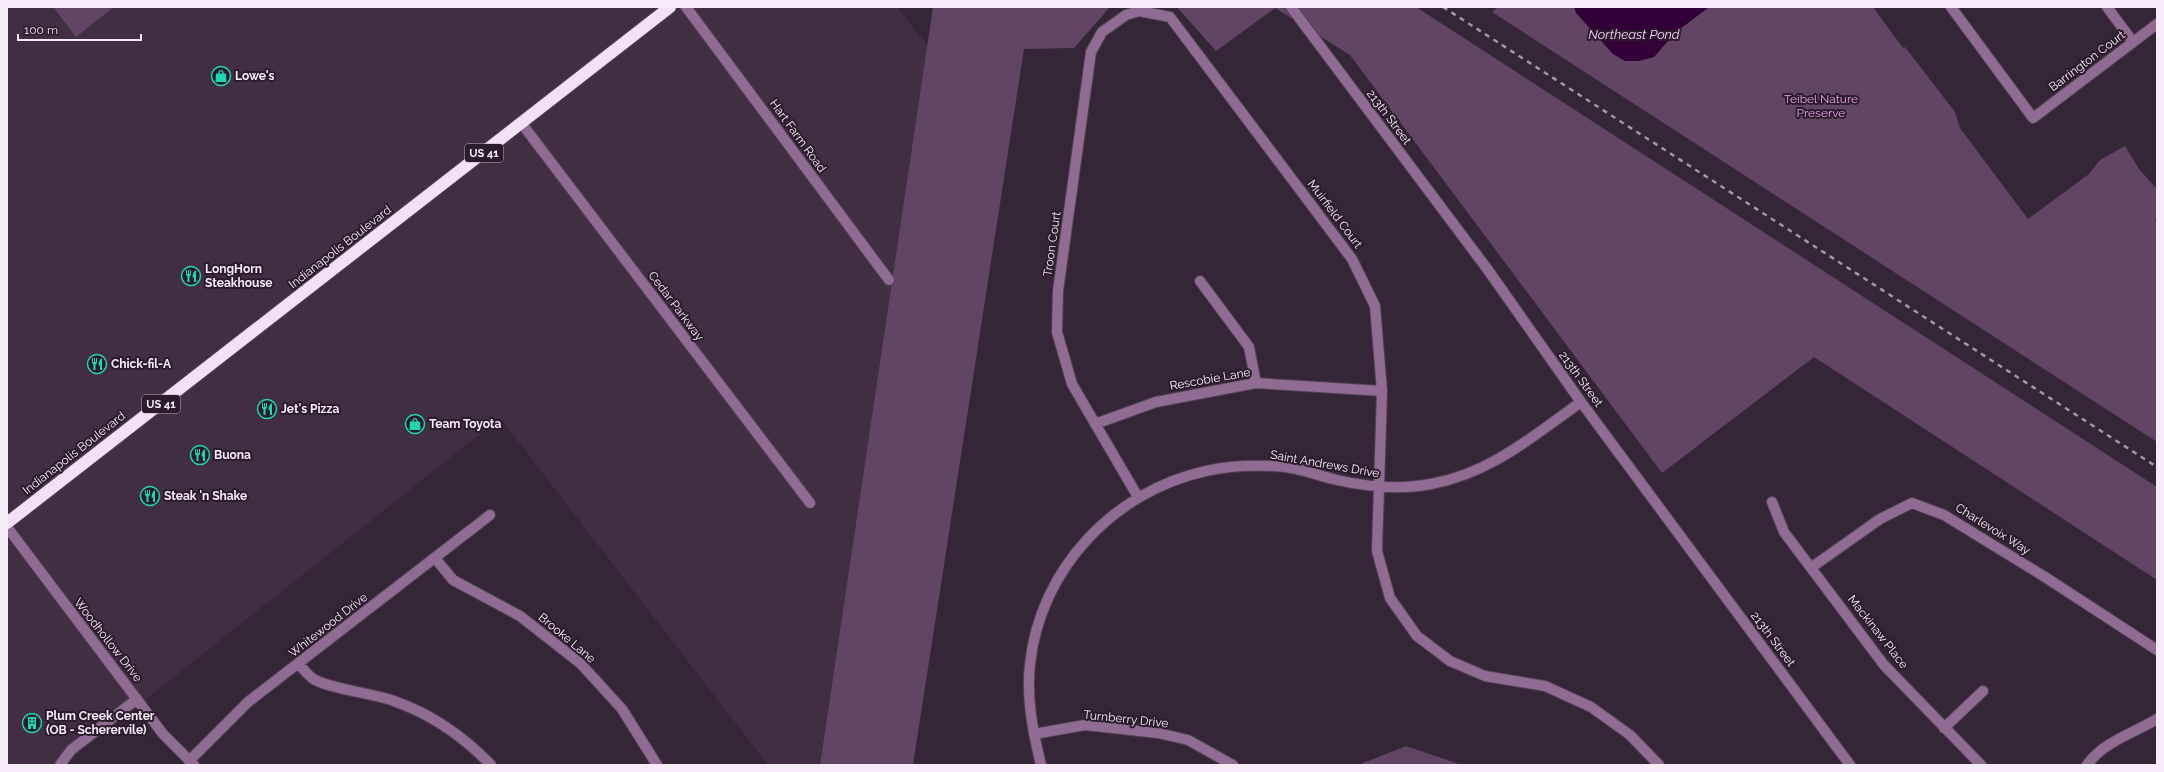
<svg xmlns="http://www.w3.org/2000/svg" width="2164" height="772" viewBox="0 0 2164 772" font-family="Raleway,sans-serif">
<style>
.built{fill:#412e43}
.green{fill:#624465}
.water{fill:#320137}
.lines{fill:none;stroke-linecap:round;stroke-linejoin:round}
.minor-casing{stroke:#504252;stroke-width:12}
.highway-casing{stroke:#504252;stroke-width:14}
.minor{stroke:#906b93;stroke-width:10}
.highway{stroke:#f3e0f4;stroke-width:12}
.rail{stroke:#a397a5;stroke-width:2.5;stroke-dasharray:5 5;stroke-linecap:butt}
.labels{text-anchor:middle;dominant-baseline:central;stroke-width:4;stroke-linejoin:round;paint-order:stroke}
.shield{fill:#2b1c2c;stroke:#b9aeba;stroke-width:1}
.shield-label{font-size:11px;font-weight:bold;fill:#f6ecf7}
.street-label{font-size:12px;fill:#f6ecf7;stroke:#2b1c2c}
.poi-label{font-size:12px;font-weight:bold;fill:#f6ecf7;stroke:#2b1c2c;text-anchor:start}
.park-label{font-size:12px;fill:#e9a0f0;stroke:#2b1c2c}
.water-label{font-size:13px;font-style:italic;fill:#fbceff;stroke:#2b1c2c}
</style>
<rect width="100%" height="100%" fill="#352637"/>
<path class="built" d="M7 7H53L76 37 114 7H897L928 46 820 765H768L500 418 63 765H7Z"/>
<path class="green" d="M53 7H114L76 37Z
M933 7H1110L1074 48 1024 49 913 765H820Z
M1177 7H1416L2157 487V580L1814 357 1662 473 1350 55 1275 8 1216 51Z
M1498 7H1873L1903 48 1905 47 1955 112 1960 128 2028 219 2089 174 2100 160 2125 146 2139 169 2157 189V217L2155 220 2157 223V442L1492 12Z
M1406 746 1462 765H1358Z"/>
<path class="water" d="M1574 7H1709L1675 33 1654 57 1639 61H1625L1613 54 1576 13Z"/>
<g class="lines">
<g class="minor-casing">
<path id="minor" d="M686 7 889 280
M1291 7 1488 270 1581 402 1850 765
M1951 7 2033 118 2157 24
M2107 7 2133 42
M522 124 810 503
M1200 281 1249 347 1256 383
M1095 424 1156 402 1256 383 1382 391
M1138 497 1072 384 1057 332 1058 291 1091 52 1102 32 1126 15 1139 11 1170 17 1352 259 1375 306 1382 391 1377 551 1390 598 1417 636 1450 661 1485 676 1545 686 1591 707 1630 735 1659 765
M1772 502 1784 532 1884 665 1981 765
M7 527 163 734 194 765
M435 558 453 580 520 616 580 663 622 709 657 765
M1812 567 1880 519 1912 503 1944 515 2045 577 2157 650
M299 664C303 669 307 674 312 678 325 688 375 694 394 701 431 714 465 738 491 765
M1944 728 1983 691
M1034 734 1085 725 1158 733 1188 740 1233 765
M189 761 248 702 490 515
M60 765 71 750 137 699
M1041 765C1033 732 1026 698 1030 664 1040 569 1114 491 1206 471 1227 466 1251 465 1272 466 1295 466 1316 475 1337 480 1368 487 1400 490 1431 484 1491 473 1533 436 1581 402
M2087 765C2103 742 2134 733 2157 719"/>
</g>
<g class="highway-casing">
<path id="highway" d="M7 523 670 7"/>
</g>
<use href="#minor" class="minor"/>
<use href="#highway" class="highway"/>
<path class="rail" d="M1443 7 2157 467"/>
</g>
<defs>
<g id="shop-ring" transform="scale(1)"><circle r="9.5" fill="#2b1c2c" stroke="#20d5b0" stroke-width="1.5"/><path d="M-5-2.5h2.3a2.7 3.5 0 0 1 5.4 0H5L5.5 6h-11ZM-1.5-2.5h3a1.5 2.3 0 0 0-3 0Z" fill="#20d5b0"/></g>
<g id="restaurant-ring" transform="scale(1)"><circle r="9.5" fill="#2b1c2c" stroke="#20d5b0" stroke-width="1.5"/><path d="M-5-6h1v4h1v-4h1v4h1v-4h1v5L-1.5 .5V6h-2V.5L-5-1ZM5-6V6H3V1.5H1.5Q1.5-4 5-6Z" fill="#20d5b0"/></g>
<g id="building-ring" transform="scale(1)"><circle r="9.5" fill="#2b1c2c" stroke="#20d5b0" stroke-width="1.5"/><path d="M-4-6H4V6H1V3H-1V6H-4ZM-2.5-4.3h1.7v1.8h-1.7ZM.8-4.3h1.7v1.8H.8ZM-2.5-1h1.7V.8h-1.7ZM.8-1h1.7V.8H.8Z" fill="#20d5b0"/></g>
</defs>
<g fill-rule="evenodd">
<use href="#shop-ring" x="221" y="76"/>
<use href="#restaurant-ring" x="191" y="276"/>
<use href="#restaurant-ring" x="97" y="364"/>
<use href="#restaurant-ring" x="267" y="409"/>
<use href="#shop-ring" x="415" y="424"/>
<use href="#restaurant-ring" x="200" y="455"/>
<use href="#restaurant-ring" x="150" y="496"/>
<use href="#building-ring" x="32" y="723"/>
</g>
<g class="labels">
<g class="shield">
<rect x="465" y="144" width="38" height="18" rx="3"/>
<rect x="142" y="395" width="38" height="18" rx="3"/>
</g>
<g class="shield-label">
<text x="484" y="153">US 41</text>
<text x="161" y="404">US 41</text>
</g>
<g class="street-label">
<text transform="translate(2087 61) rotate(-37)">Barrington Court</text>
<text transform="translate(1389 117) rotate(53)">213th Street</text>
<text transform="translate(798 136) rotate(54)">Hart Farm Road</text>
<text transform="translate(1335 214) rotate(53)">Muirfield Court</text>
<text transform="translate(1052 244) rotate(-82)">Troon Court</text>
<text transform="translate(340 247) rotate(-38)">Indianapolis Boulevard</text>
<text transform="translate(676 306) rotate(53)">Cedar Parkway</text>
<text transform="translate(1210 379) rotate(-10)">Rescobie Lane</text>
<text transform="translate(1581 379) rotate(54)">213th Street</text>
<text transform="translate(74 453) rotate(-38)">Indianapolis Boulevard</text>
<text transform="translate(1325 464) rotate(10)">Saint Andrews Drive</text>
<text transform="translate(1993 529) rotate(32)">Charlevoix Way</text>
<text transform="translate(328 625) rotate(-38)">Whitewood Drive</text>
<text transform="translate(1878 632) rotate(52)">Mackinaw Place</text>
<text transform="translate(567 638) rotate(40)">Brooke Lane</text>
<text transform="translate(1773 639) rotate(53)">213th Street</text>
<text transform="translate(108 640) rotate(52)">Woodhollow Drive</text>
<text transform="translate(1126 719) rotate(6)">Turnberry Drive</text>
</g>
<g class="poi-label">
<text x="235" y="76">Lowe's</text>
<text x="205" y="269">LongHorn<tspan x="205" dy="14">Steakhouse</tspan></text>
<text x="111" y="364">Chick-fil-A</text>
<text x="281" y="409">Jet's Pizza</text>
<text x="429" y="424">Team Toyota</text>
<text x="214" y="455">Buona</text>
<text x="164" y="496">Steak 'n Shake</text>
<text x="46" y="716">Plum Creek Center<tspan x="46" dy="14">(OB - Scherervile)</tspan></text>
</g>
<g class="park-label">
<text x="1821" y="99">Teibel Nature<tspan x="1821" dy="14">Preserve</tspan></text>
</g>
<g class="water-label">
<text x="1634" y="34">Northeast Pond</text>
</g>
</g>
<rect width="2164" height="772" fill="none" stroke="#f6ecf7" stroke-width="16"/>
<path d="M18 34v6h123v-6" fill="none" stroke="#f6ecf7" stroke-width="2"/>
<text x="24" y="34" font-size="12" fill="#f6ecf7" stroke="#2b1c2c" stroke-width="3" paint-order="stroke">100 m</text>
</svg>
